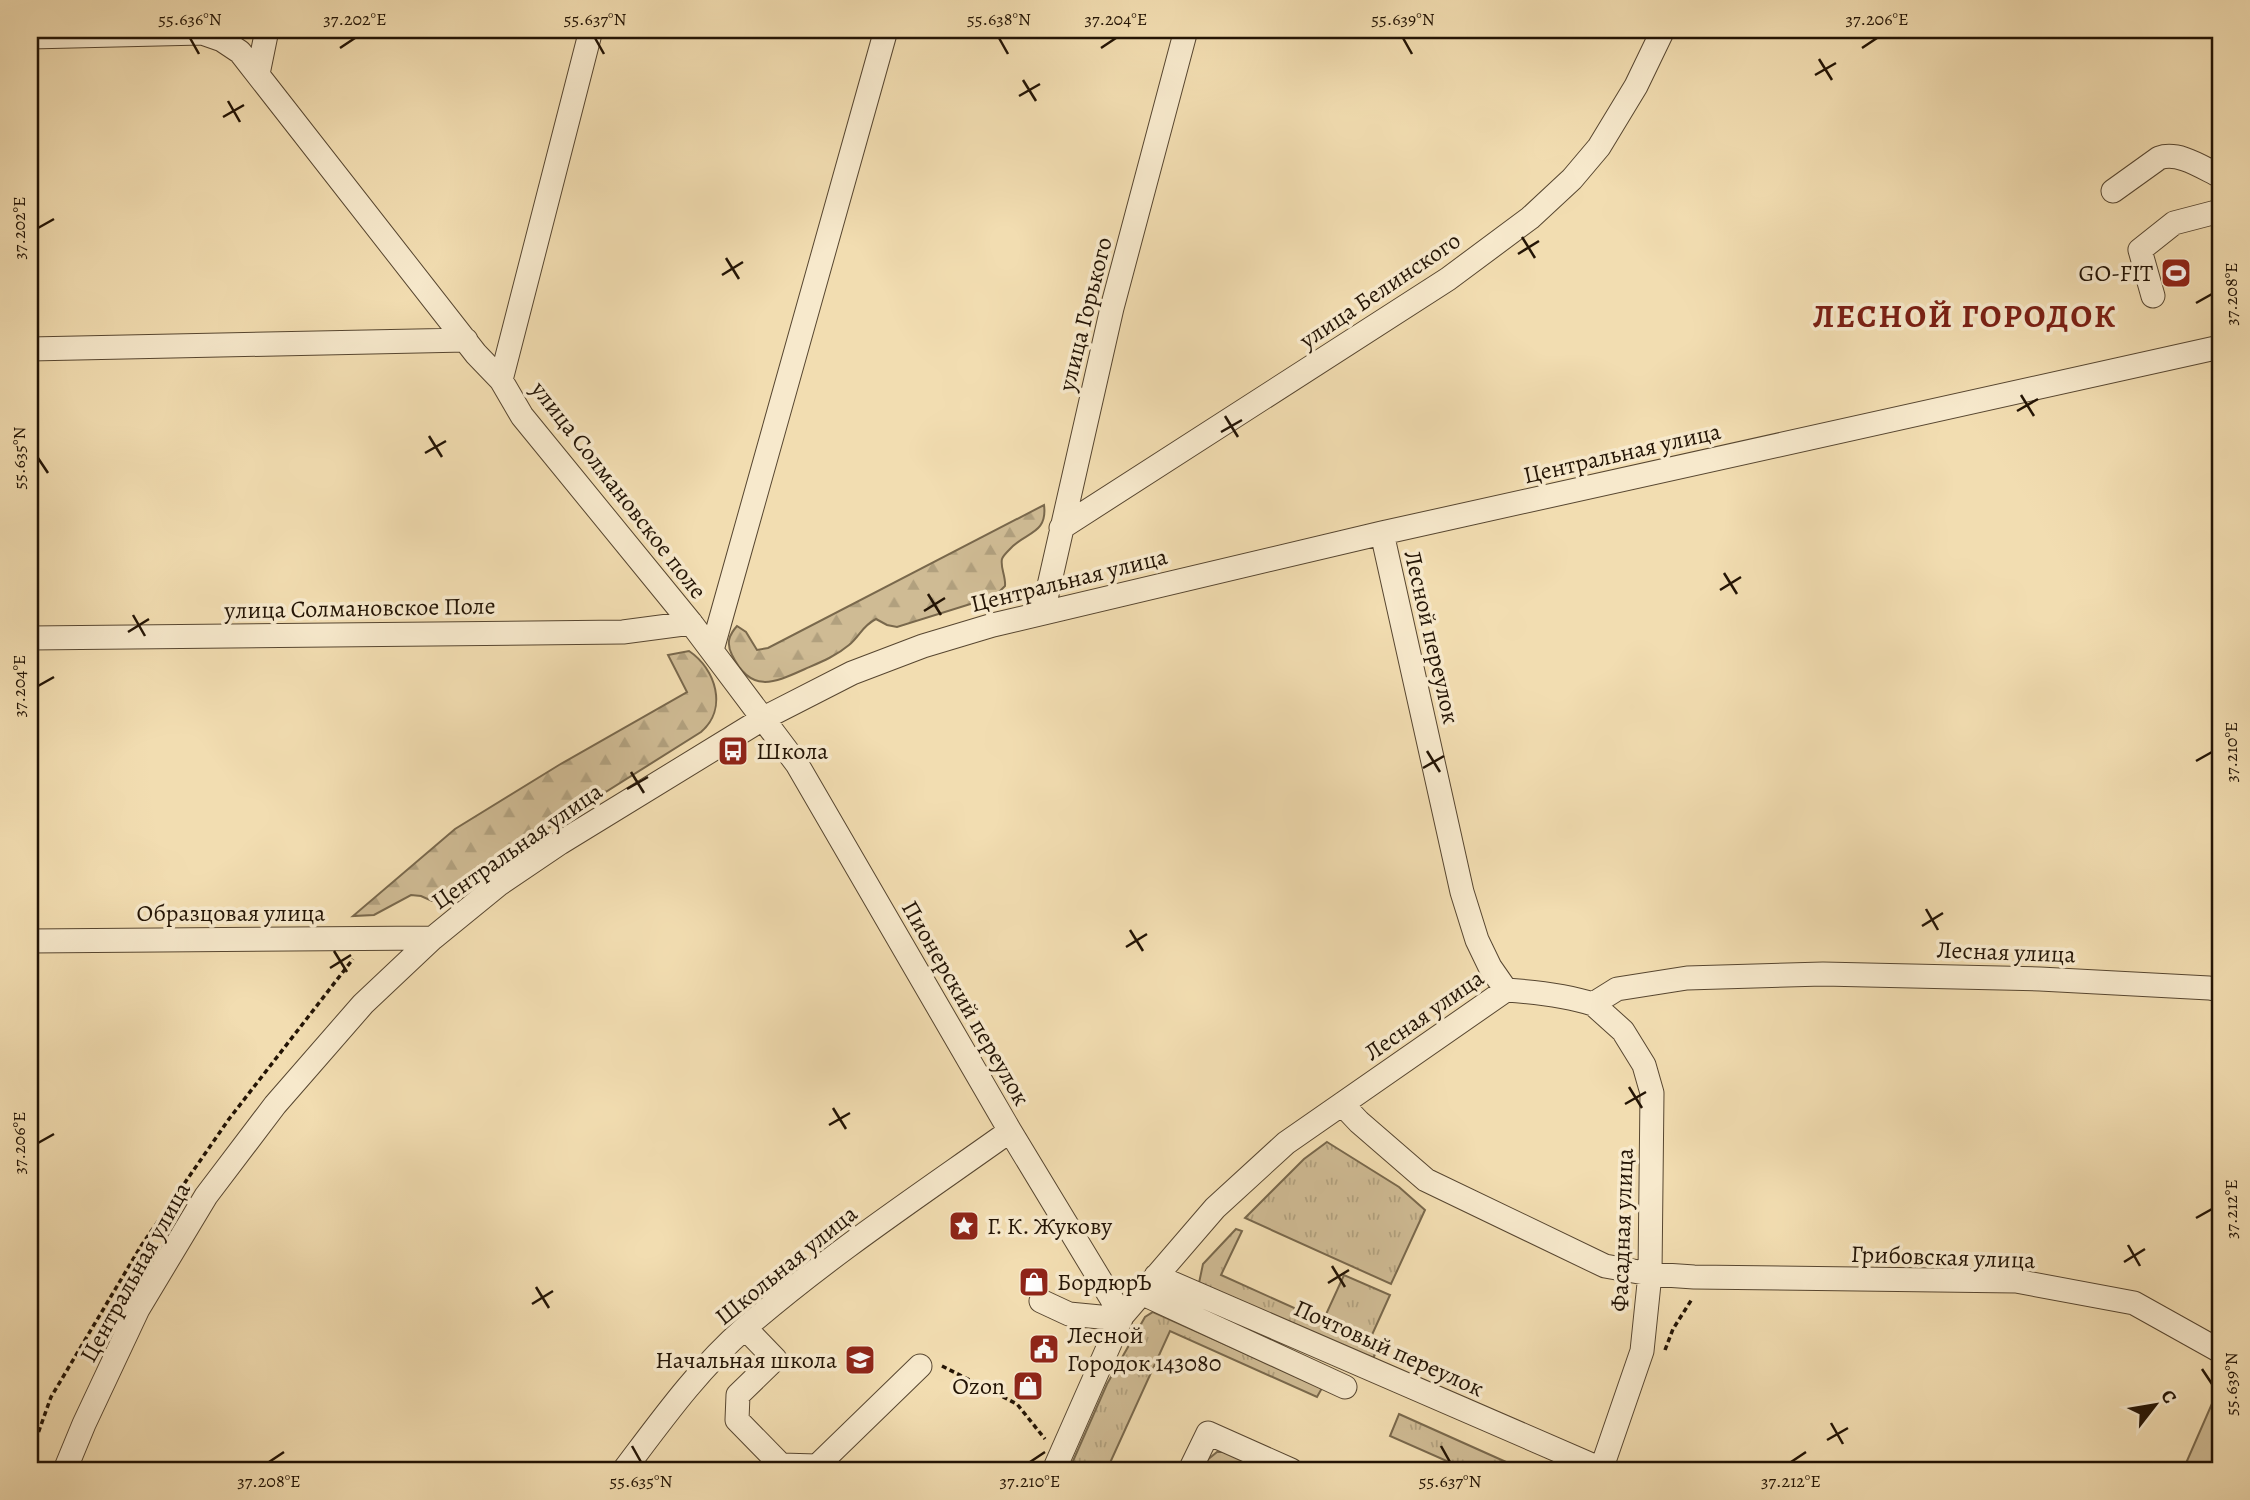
<svg xmlns="http://www.w3.org/2000/svg" width="2250" height="1500" viewBox="0 0 2250 1500" font-family="Alegreya,serif">
<style>
.grass{fill:url(#grass-tufts);stroke:#79684c;stroke-width:2}
.forest{fill:url(#forest-firs);stroke:#79684c;stroke-width:2}
.green{fill:#cfbb94;stroke:#79684c;stroke-width:2}
.lines{fill:none;stroke-linecap:round;stroke-linejoin:round}
.minor-casing{stroke:#574630;stroke-width:25}
.path{stroke:#231405;stroke-width:3.5;stroke-dasharray:5 3.5;stroke-linecap:butt}
.minor{stroke:#f7e9cc;stroke-width:23}
.ticks{fill:none;stroke:#231405;stroke-width:2.5}
.labels{text-anchor:middle;dominant-baseline:central;stroke-width:7;stroke-linejoin:round;paint-order:stroke}
.poi-label{font-size:24px;fill:#231405;stroke:#f7e9cc;text-anchor:start}
.street-label{font-size:24px;fill:#231405;stroke:#f7e9cc}
.district-label{font-size:32px;font-weight:bold;letter-spacing:2px;fill:#7a1f14;stroke:#f7e9cc}
.neatline{fill:none;stroke:#231405;stroke-width:2.5}
.ticks-label{font-size:18px;text-anchor:middle;fill:#231405}
</style>
<defs>
<pattern id="grass-tufts" width="24" height="20" patternUnits="userSpaceOnUse" patternTransform="scale(1.75)"><rect width="24" height="20" fill="#cfbb94"/><path d="M3 7l-1-3M5 7V3M7 7l1-3M15 17l-1-3M17 17v-4M19 17l1-3" fill="none" stroke="#b1a07e"/></pattern>
<pattern id="forest-firs" width="22" height="20" patternUnits="userSpaceOnUse" patternTransform="scale(1.75)"><rect width="22" height="20" fill="#cfbb94"/><path d="M5 1l3.5 6h-7zM16 11l3.5 6h-7z" fill="#b1a07e"/></pattern>
</defs>
<rect width="100%" height="100%" fill="#f2ddb1"/>
<filter id="stains"><feTurbulence type="fractalNoise" baseFrequency=".00286" numOctaves="4"/><feColorMatrix values="0 0 0 0 .2 0 0 0 0 .09 0 0 0 0 .02 0 0 0 .5 -.17"/></filter>
<radialGradient id="worn" r=".72"><stop offset=".6" stop-color="#630" stop-opacity="0"/><stop offset="1" stop-color="#630" stop-opacity=".3"/></radialGradient>
<path class="grass" d="M1327 1142 1399 1187 1425 1210 1391 1284 1245 1218 1304 1159Z
M1236 1229 1242 1231 1221 1275 1323 1321 1344 1275 1390 1295 1371 1337 1381 1341 1372 1361 1199 1283 1203 1264Z
M1153 1312 1322 1388 1317 1397 1170 1331 1109 1465 1119 1470H1069L1107 1384 1145 1317Z
M1399 1414 1524 1470H1467L1390 1436Z"/>
<path class="forest" d="M1044 505C1048 535 1024 532 1009 550 1007 552 1003 556 1002 559 1000 567 1006 577 1005 586L991 600 980 601 897 627 887 625 876 619C862 626 860 636 849 645 836 656 821 662 805 669 774 683 751 694 732 655 726 643 729 635 737 626L746 632 757 650 768 648Z
M689 651C716 669 728 709 701 732L520 846 442 899 432 901 421 896 411 895 374 915 353 916 455 829 559 765 687 692 668 655Z"/>
<path class="green" d="M2220 1396V1416L2215 1429 2220 1427V1470H2183L2214 1399Z
M1217 1452H1225L1266 1470H1201L1206 1461Z"/>
<g class="lines">
<g class="minor-casing">
<path id="minor" d="M30 37 202 33 222 40 240 52 476 354 501 380 522 416 691 623 797 764 1010 1131 1122 1316
M258 74 267 30
M2113 191 2159 158C2179 151 2203 168 2220 176
M2153 296 2140 250 2174 223 2220 211
M30 349 466 340
M501 380 591 30
M1061 528 1448 279 1530 218 1572 179 1599 147 1636 86 1663 30
M1382 533 1462 892 1477 940 1490 967 1506 990
M1043 612 1112 308 1186 30
M30 638 623 632 691 623
M712 650 886 30
M30 941 433 938
M1593 1004 1623 1031 1644 1065 1652 1093 1650 1274 1642 1351 1601 1470
M1342 1104 1359 1122 1426 1180 1605 1266 1650 1274 1694 1277 2016 1281 2134 1303 2220 1351
M1156 1276 1601 1469
M1141 1293 1345 1387
M1041 1301 1069 1314 1121 1319
M745 1328 775 1359 738 1395 737 1420 781 1465 817 1466 920 1366
M65 1470 84 1424 138 1309 206 1196 275 1105 363 1004 433 938 498 885 560 843 764 718 852 673 923 646 993 625 1382 533 2220 347
M624 1470C661 1421 698 1369 745 1328 828 1256 920 1195 1010 1131
M1054 1470 1122 1316 1215 1208 1286 1143 1506 990C1536 992 1565 995 1593 1004L1617 989 1687 978 1823 974 2040 979 2209 988 2220 990
M1190 1470 1208 1433 1291 1470"/>
</g>
<path class="path" d="M1665 1350 1673 1329 1692 1299
M942 1366 1017 1404 1045 1439
M30 1456 51 1397 141 1246 229 1119 353 959"/>
<use href="#minor" class="minor"/>
</g>
<path class="ticks" d="M190 38 199 54M595 38 604 54M999 38 1008 54M1403 38 1412 54M340 48 355 38M1101 48 1116 38M1862 48 1877 38M1819 59 1832 80M1815 75 1836 63M1023 80 1036 101M1019 96 1040 84M228 101 240 122M223 117 244 105M38 228 54 219M1522 237 1535 258M1518 254 1539 241M726 258 739 279M722 275 743 262M2196 303 2212 294M2021 395 2034 416M2017 411 2038 399M1225 416 1238 437M1221 432 1242 420M429 436 442 457M425 453 446 441M38 458 48 473M1724 573 1737 594M1720 590 1741 577M928 594 941 615M924 611 945 598M133 615 145 636M128 632 149 619M38 686 54 677M1427 751 1440 772M2196 761 2212 752M1423 768 1444 756M631 772 644 793M627 789 648 777M1926 909 1938 930M1922 926 1943 913M1130 930 1143 951M1126 947 1147 934M334 951 347 972M330 968 351 955M1629 1087 1642 1108M1625 1104 1646 1092M833 1108 846 1129M829 1125 850 1113M38 1143 54 1134M2196 1218 2212 1209M2128 1245 2140 1266M2124 1262 2145 1249M1332 1266 1345 1287M1328 1283 1349 1270M536 1287 549 1308M532 1304 553 1291M2202 1369 2212 1384M1831 1423 1843 1444M1827 1440 1848 1428M632 1446 641 1462M1441 1446 1450 1462M269 1462 284 1452M1030 1462 1045 1452M1791 1462 1806 1452"/>
<defs>
<g id="stadium-square" transform="scale(1.575)"><rect x="-9" y="-9" width="18" height="18" rx="4" fill="#8f2418" stroke="#f7e9cc"/><path d="M0-5a6.5 5 0 1 0 0 10a6.5 5 0 1 0 0-10ZM-3.5-1.8h7v3.6h-7Z" fill="#fff"/></g>
<g id="bus-square" transform="scale(1.575)"><rect x="-9" y="-9" width="18" height="18" rx="4" fill="#8f2418" stroke="#f7e9cc"/><path d="M-5-6H5V4H4V6H2V4H-2V6H-4V4H-5ZM-3.5-4V0h7V-4ZM-3.5 1.2v1.5H-2V1.2ZM2 1.2v1.5H3.5V1.2Z" fill="#fff"/></g>
<g id="sight-square" transform="scale(1.575)"><rect x="-9" y="-9" width="18" height="18" rx="4" fill="#8f2418" stroke="#f7e9cc"/><path d="M0-6L1.8-2.2L6-1.7L2.9 1.2L3.7 5.4L0 3.3L-3.7 5.4L-2.9 1.2L-6-1.7L-1.8-2.2Z" fill="#fff"/></g>
<g id="shop-square" transform="scale(1.575)"><rect x="-9" y="-9" width="18" height="18" rx="4" fill="#8f2418" stroke="#f7e9cc"/><path d="M-5-2.5h2.3a2.7 3.5 0 0 1 5.4 0H5L5.5 6h-11ZM-1.5-2.5h3a1.5 2.3 0 0 0-3 0Z" fill="#fff"/></g>
<g id="civic-square" transform="scale(1.575)"><rect x="-9" y="-9" width="18" height="18" rx="4" fill="#8f2418" stroke="#f7e9cc"/><path d="M-.6-6.5H3V-4.5H.6V-3L4-1V1h2V6H-6V1h2V-1L-.6-3ZM-1.2 2.5V6h2.4V2.5Z" fill="#fff"/></g>
<g id="school-square" transform="scale(1.575)"><rect x="-9" y="-9" width="18" height="18" rx="4" fill="#8f2418" stroke="#f7e9cc"/><path d="M0-5L7-2L0 1L-7-2ZM-4 1L0 2.5L4 1V4Q0 6-4 4Z" fill="#fff"/></g>
</defs>
<g fill-rule="evenodd">
<use href="#stadium-square" x="2176" y="273"/>
<use href="#bus-square" x="733" y="751"/>
<use href="#sight-square" x="964" y="1226"/>
<use href="#shop-square" x="1034" y="1282"/>
<use href="#civic-square" x="1044" y="1349"/>
<use href="#school-square" x="860" y="1360"/>
<use href="#shop-square" x="1028" y="1386"/>
</g>
<g class="labels">
<g class="poi-label">
<text x="2153" y="273" text-anchor="end">GO-FIT</text>
<text x="756" y="751">Школа</text>
<text x="987" y="1226">Г. К. Жукову</text>
<text x="1057" y="1282">БордюрЪ</text>
<text x="1067" y="1335">Лесной<tspan x="1067" dy="28">Городок 143080</tspan></text>
<text x="837" y="1360" text-anchor="end">Начальная школа</text>
<text x="1005" y="1386" text-anchor="end">Ozon</text>
</g>
<g class="street-label">
<text transform="translate(1380 290) rotate(-34)">улица Белинского</text>
<text transform="translate(1085 314) rotate(-76)">улица Горького</text>
<text transform="translate(1622 453) rotate(-13)">Центральная улица</text>
<text transform="translate(619 490) rotate(52)">улица Солмановское поле</text>
<text transform="translate(1069 580) rotate(-14)">Центральная улица</text>
<text transform="translate(360 608) rotate(-1)">улица Солмановское Поле</text>
<text transform="translate(1432 637) rotate(77)">Лесной переулок</text>
<text transform="translate(517 846) rotate(-35)">Центральная улица</text>
<text x="231" y="913">Образцовая улица</text>
<text transform="translate(2006 952) rotate(2)">Лесная улица</text>
<text transform="translate(966 1003) rotate(60)">Пионерский переулок</text>
<text transform="translate(1424 1015) rotate(-35)">Лесная улица</text>
<text transform="translate(1622 1230) rotate(-88)">Фасадная улица</text>
<text transform="translate(1943 1257) rotate(2)">Грибовская улица</text>
<text transform="translate(786 1265) rotate(-39)">Школьная улица</text>
<text transform="translate(135 1272) rotate(-61)">Центральная улица</text>
<text transform="translate(1389 1348) rotate(24)">Почтовый переулок</text>
</g>
<g class="district-label">
<text x="1965" y="316">ЛЕСНОЙ ГОРОДОК</text>
</g>
</g>
<rect width="2250" height="1500" fill="none" stroke="#f2ddb1" stroke-width="77"/>
<g transform="translate(2155 1405) rotate(59)" stroke="#f7e9cc" stroke-width="5" paint-order="stroke">
<path d="M0-5L12 26L0 18L-12 26Z" fill="#231405"/>
<text y="-10" font-size="19" font-weight="bold" text-anchor="middle" fill="#231405">С</text>
</g>
<rect x="38" y="38" width="2174" height="1424" class="neatline"/>
<g class="ticks-label">
<text x="190" y="25">55.636°N</text>
<text x="355" y="25">37.202°E</text>
<text x="595" y="25">55.637°N</text>
<text x="999" y="25">55.638°N</text>
<text x="1116" y="25">37.204°E</text>
<text x="1403" y="25">55.639°N</text>
<text x="1877" y="25">37.206°E</text>
<text transform="translate(19 228) rotate(-90)" y="6">37.202°E</text>
<text transform="translate(2231 294) rotate(-90)" y="6">37.208°E</text>
<text transform="translate(19 458) rotate(-90)" y="6">55.635°N</text>
<text transform="translate(19 686) rotate(-90)" y="6">37.204°E</text>
<text transform="translate(2231 752) rotate(-90)" y="6">37.210°E</text>
<text transform="translate(19 1143) rotate(-90)" y="6">37.206°E</text>
<text transform="translate(2231 1209) rotate(-90)" y="6">37.212°E</text>
<text transform="translate(2231 1384) rotate(-90)" y="6">55.639°N</text>
<text x="269" y="1487">37.208°E</text>
<text x="641" y="1487">55.635°N</text>
<text x="1030" y="1487">37.210°E</text>
<text x="1450" y="1487">55.637°N</text>
<text x="1791" y="1487">37.212°E</text>
</g>
<rect width="100%" height="100%" filter="url(#stains)"/>
<rect width="100%" height="100%" fill="url(#worn)"/>
</svg>
